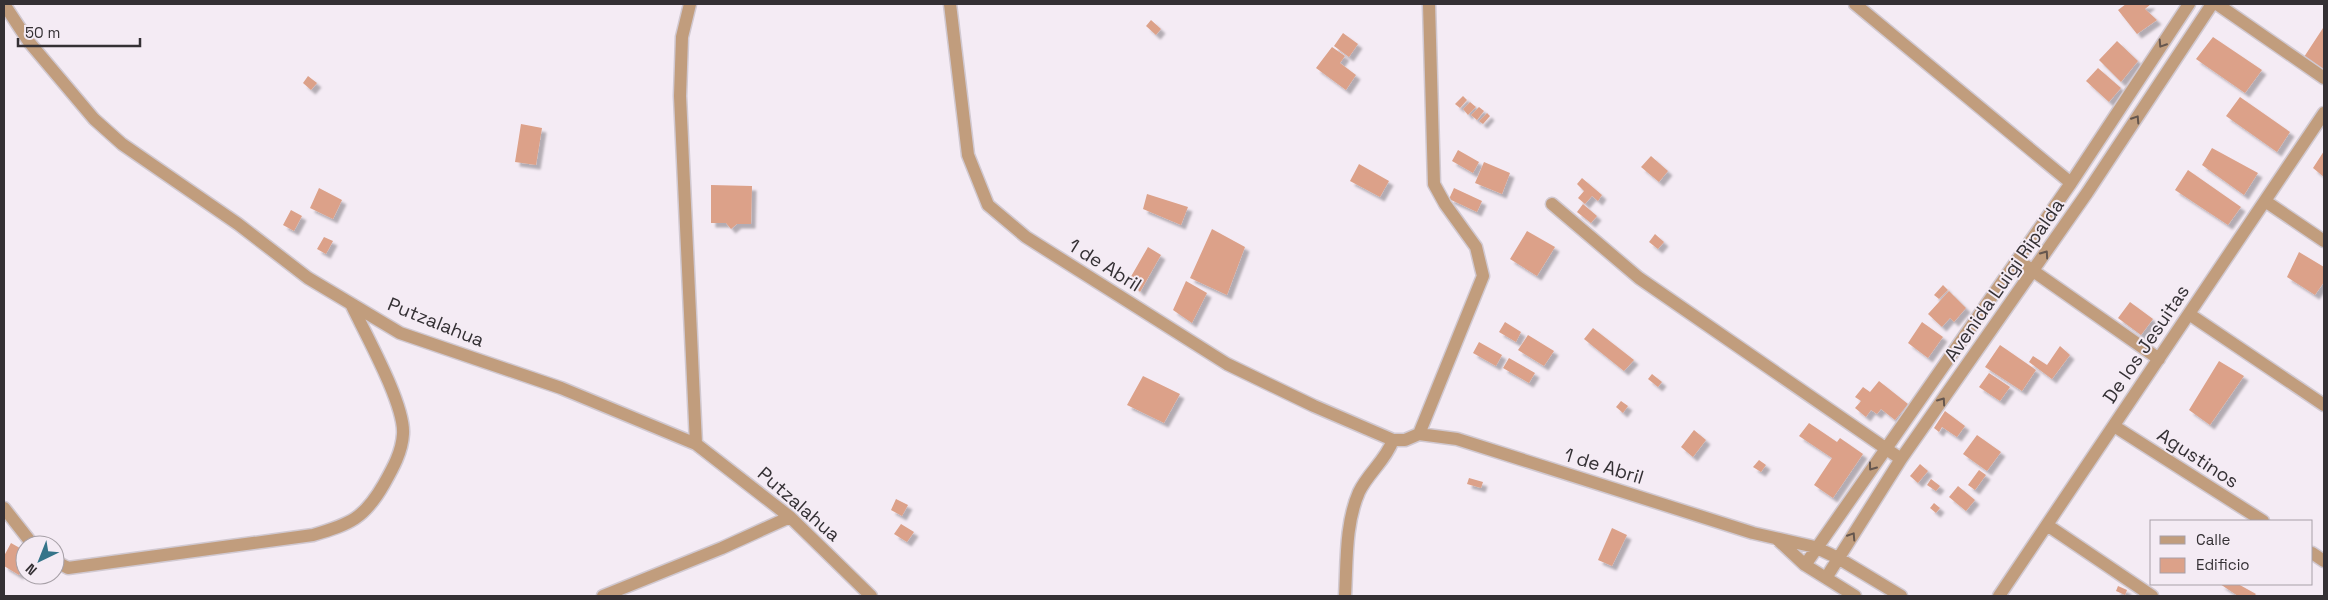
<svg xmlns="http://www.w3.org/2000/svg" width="2328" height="600" viewBox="0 0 2328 600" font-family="'Space Grotesk',sans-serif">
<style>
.building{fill:#dca189;filter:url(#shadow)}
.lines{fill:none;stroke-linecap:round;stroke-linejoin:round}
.minor-casing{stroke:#d1c9d1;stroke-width:15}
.minor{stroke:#c19d7d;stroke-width:12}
.oneway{stroke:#65564e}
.labels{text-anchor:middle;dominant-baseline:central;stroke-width:4;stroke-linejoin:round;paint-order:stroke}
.street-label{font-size:19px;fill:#343034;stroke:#f4ebf4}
</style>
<defs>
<filter id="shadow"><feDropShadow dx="4.5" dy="4.5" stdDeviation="1" flood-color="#0004"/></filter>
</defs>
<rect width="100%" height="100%" fill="#f4ebf4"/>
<path class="building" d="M2126 4H2151L2145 9 2157 20 2137 34 2118 10Z
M1151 20 1161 29 1156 35 1146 26Z
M2323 28 2324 29V71L2304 57Z
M1343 33 1358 44 1349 57 1334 46Z
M2213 37 2262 70 2245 93 2196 59Z
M2117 41 2138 61 2121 82 2099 60Z
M1332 47 1345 56 1340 63 1356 75 1346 90 1316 68Z
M2098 68 2121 88 2109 102 2086 81Z
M308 76 317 83 311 90 303 83Z
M1463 96 1467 100 1460 108 1455 104Z
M2240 97 2290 132 2277 152 2226 116Z
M1470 102 1476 107 1468 115 1463 109Z
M1479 107 1484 111 1477 120 1471 115Z
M1487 113 1490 116 1483 124 1479 121Z
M521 124 542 128 536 165 515 162Z
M2212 148 2258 173 2244 195 2202 165Z
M1458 150 1479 162 1473 173 1452 161Z
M2324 151V177L2313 168Z
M1651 156 1668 171 1659 182 1641 167Z
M1484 162 1510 173 1502 194 1475 183Z
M1359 164 1389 181 1380 197 1350 181Z
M2188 170 2241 207 2228 225 2175 190Z
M1582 178 1602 195 1598 201 1592 196 1585 204 1578 198 1584 191 1577 184Z
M711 185 752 186 751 224H737L731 229 726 223H711Z
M319 188 342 200 333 219 310 208Z
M1454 188 1482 201 1477 212 1449 199Z
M1147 194 1188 207 1181 225 1143 209Z
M1583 204 1597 216 1591 223 1577 212Z
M291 210 302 216 294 231 283 225Z
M1212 229 1245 247 1227 295 1190 278Z
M1527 231 1555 247 1537 276 1510 259Z
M1655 234 1664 242 1658 249 1649 242Z
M324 237 333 241 326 254 317 249Z
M1148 247 1161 255 1140 292 1129 280Z
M2299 252 2324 267V282L2315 295 2287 277Z
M1186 281 1207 293 1192 323 1173 310Z
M1943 285 1948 290 1939 299 1934 295Z
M1949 291 1966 308 1954 322 1950 318 1942 327 1928 314Z
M2130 302 2153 319 2141 335 2118 318Z
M1505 322 1521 332 1516 342 1499 332Z
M1922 322 1943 337 1928 358 1908 343Z
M1593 328 1634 360 1624 371 1584 339Z
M1528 335 1554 351 1544 366 1518 350Z
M1479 342 1502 355 1496 366 1473 353Z
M2000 345 2036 370 2022 391 1985 367Z
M2060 346 2070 355 2052 379 2029 362 2033 356 2047 365Z
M1509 358 1535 373 1529 383 1503 368Z
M2219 361 2244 376 2210 425 2189 410Z
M1989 373 2010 387 2000 401 1979 387Z
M1652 374 1662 382 1658 387 1648 379Z
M1143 376 1180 394 1164 423 1127 405Z
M1879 381 1908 404 1895 420 1881 409 1877 414 1871 410 1866 417 1855 408 1861 401 1855 397 1863 387 1870 392Z
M1621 401 1628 406 1623 413 1616 407Z
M1945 411 1965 426 1957 437 1942 427 1939 432 1934 428Z
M1809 423 1837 442 1840 438 1863 454 1833 498 1814 485 1832 458 1799 436Z
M1694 430 1706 440 1693 457 1681 447Z
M1977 435 2001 452 1987 471 1963 454Z
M1759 460 1766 465 1761 472 1753 467Z
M1920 464 1928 471 1918 483 1910 476Z
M1979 470 1986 475 1975 490 1968 485Z
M1469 478 1483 482 1481 488 1467 484Z
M1931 479 1940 486 1936 491 1927 485Z
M1958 486 1975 500 1966 511 1949 497Z
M896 499 908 505 902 516 891 510Z
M1934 503 1940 508 1936 513 1930 508Z
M901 524 914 532 907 542 894 534Z
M1612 528 1627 535 1612 566 1598 560Z
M11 543 25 551V565L19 575 4 566V556Z
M2220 584H2238L2256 594 2254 596H2238Z
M2118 586 2127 590 2125 595 2116 591Z"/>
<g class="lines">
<g class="minor-casing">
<path id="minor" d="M4 4 29 42 94 119 122 144 238 224 308 278 400 333 561 388 696 444 790 517 871 596
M690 4 682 37 680 96 696 444
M950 4 968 155 988 205 1026 237 1227 364 1314 406 1393 440
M1855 4 2071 183
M2217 4 2324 78
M2265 201 2324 241
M1552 204 1639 278 1901 459
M2026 266 2159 359
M2189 314 2324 405
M2114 426 2263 521
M1419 434 1483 276 1476 247 1445 204 1434 184 1429 4
M4 508 33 545
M2047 525 2152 596
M1777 539 1805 565 1855 596
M2312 553 2324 561
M55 561 68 568 313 535C350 524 364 519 384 484 393 468 402 452 403 434 405 405 366 335 352 306
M1805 565 2071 183 2189 4
M1826 578 1901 459 2087 193 2212 4
M603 596 722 548 790 517
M1345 596C1347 562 1345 524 1359 492 1368 473 1386 460 1393 440H1405L1419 434 1457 439 1753 533 1815 547 1838 558 1901 596
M1999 596 2324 113"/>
</g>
<use href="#minor" class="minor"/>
</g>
<defs><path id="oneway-chevron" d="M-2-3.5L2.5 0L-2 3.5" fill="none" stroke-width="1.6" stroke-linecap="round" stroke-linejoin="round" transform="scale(1.25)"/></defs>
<g class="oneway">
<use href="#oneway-chevron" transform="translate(2162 44) rotate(123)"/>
<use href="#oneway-chevron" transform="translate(2136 119) rotate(-57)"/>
<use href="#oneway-chevron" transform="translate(2045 254) rotate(-55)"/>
<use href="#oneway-chevron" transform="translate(1942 401) rotate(-55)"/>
<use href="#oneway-chevron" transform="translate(1872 467) rotate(126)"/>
<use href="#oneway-chevron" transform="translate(1852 536) rotate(-57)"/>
</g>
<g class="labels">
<g class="street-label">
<text transform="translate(1105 265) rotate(32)">1 de Abril</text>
<text transform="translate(2004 280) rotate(-55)">Avenida Luigi Ripalda</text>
<text transform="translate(436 322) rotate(22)">Putzalahua</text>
<text transform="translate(2146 344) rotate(-56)">De los Jesuitas</text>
<text transform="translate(2198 458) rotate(33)">Agustinos</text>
<text transform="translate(1604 466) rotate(17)">1 de Abril</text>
<text transform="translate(799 504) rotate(41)">Putzalahua</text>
</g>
</g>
<rect width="2328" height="600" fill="none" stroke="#343034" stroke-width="10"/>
<rect x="2150" y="520" width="162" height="65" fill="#f4ebf4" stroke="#a7a0a7"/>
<rect x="2160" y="536" width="25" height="8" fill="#c19d7d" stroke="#a7a0a7"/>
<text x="2196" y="545" font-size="15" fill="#343034">Calle</text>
<rect x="2160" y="558" width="25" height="15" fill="#dca189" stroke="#a7a0a7"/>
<text x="2196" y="570" font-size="15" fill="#343034">Edificio</text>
<g transform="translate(40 560) rotate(223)"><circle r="24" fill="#f4ebf4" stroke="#a7a0a7"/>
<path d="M0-4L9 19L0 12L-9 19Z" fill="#357489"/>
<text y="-8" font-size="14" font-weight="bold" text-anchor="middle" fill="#343034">N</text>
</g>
<path d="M18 38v8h122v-8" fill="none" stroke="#343034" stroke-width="2.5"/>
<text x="25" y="38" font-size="15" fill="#343034" stroke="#f4ebf4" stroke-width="4" paint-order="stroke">50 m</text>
</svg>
